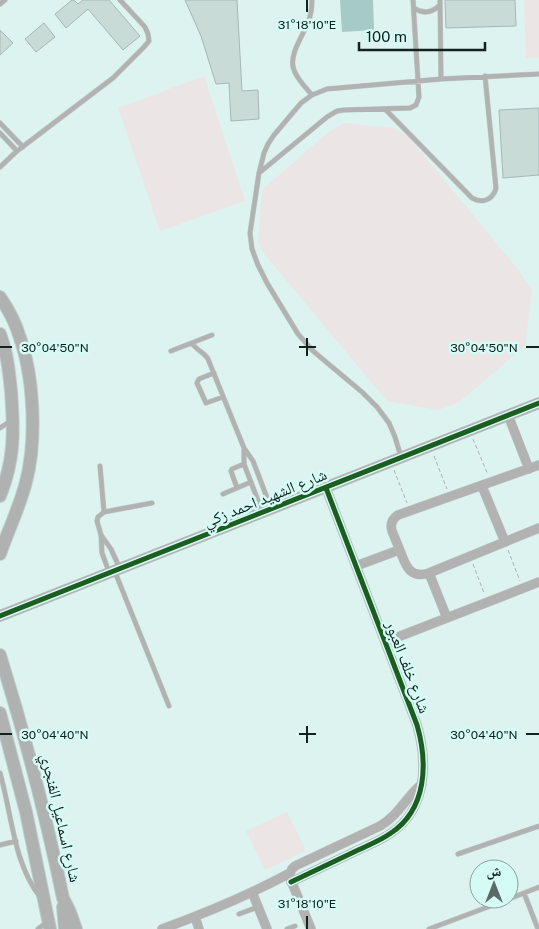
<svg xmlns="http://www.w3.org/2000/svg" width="539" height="929" viewBox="0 0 539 929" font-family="'Public Sans','Noto Naskh Arabic',sans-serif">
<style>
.green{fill:#ebe5e6}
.water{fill:#a6cac5}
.building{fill:#c8dbd7;stroke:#a6b7b4}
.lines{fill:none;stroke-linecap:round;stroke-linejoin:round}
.service-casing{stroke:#bed0cd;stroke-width:5.5}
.minor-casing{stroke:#bed0cd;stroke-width:10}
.tertiary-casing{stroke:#bed0cd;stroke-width:12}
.secondary-casing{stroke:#bed0cd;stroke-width:14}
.path{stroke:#afb2b2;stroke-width:1;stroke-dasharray:4 2.5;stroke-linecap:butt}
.service{stroke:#b3b2b2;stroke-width:4.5}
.minor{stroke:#b3b2b2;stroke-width:9}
.tertiary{stroke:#b3b2b2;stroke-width:11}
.secondary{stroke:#b0b2b1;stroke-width:12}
.cycleway-casing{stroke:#d5fbf5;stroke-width:8}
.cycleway{stroke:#1b5e20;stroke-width:5}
.ticks{fill:none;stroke:#13211f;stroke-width:2}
.labels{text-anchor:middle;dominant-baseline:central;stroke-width:5;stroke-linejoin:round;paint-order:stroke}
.street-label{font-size:16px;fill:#13211f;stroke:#d5fbf5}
.ticks-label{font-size:12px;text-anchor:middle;fill:#13211f;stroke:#d5fbf5;stroke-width:5;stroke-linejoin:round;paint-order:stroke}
</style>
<rect width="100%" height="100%" fill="#ddf3ef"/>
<path class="green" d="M524 0H539V58H526Z
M204 76 245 201 160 231 118 108Z
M344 123 395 128 408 136 520 272 532 290 525 346 458 403 438 410 387 401 260 249 258 241 262 190 327 133Z
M287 812 306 851 265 870 246 831Z"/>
<path class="water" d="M340 0H373L374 30 342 32Z"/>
<path class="building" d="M72 0H74L78 4 83 0H109L140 36 123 50 88 9 66 28 55 14Z
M185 0H237L242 91 258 90 259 119 231 121 229 83 216 84 201 36Z
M445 0H515L516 26 446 28Z
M44 23 55 37 36 52 25 39Z
M0 30 13 43 0 55Z
M539 108V175L503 178 499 110Z"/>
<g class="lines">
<g class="service-casing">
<path id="service" d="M312 0C312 8 311 15 308 23 303 35 288 56 294 70 297 79 306 88 312 95
M440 0 441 79
M0 4 5 0
M414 8C423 14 432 13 440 5
M385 109 472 198C482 204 493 200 496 188L485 76
M0 123 23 147
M0 133 17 151
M0 167 17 151 113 78 144 47 149 41 148 34 145 27 120 0
M259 173 327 117 337 111 344 110 410 108 416 105 419 97 413 0
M192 343C196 350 204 352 208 359L244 448 253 461 271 508
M171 351 212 335
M214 373 199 379 197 383 206 403 223 397
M0 428 9 422
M244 448V464L262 511
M401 457 395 437 389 423 377 407 362 392 313 351 298 334 267 283 258 265 252 249 250 233 259 173 264 153 268 144 274 135 301 103 312 95 327 89 441 79 539 74
M100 466 104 512
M237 488 231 471 232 469 244 464
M223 494 251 482
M101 535 111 549 120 569
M109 572 102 553 101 535 97 521 98 517 104 512 152 503
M115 572 169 706
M0 773C12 814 13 862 40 897
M0 845 16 841
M458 854 539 826
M524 893 538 929
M509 899 539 887
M239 914 258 907
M38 929 47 922
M287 929 295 926
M429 929 509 899"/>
</g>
<g class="minor-casing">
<path id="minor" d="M508 415 529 469
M539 465 398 515C392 519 390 524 392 531 395 538 398 546 401 553 406 567 411 579 429 573L539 528
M482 486 505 542
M356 566 399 550
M429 573 447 618
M385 642 539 582
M290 878 311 929
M291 882C312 872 333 862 354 852 366 846 380 841 391 833 427 809 428 763 417 725L326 488
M252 892 267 929
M195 917 199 929
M162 929C206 913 249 895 290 873L292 869 295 866 380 826C398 816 406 797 422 784"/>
</g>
<g class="tertiary-casing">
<path id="tertiary" d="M0 616 539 403"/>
</g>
<g class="secondary-casing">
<path id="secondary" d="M0 297C8 309 15 321 19 335 34 376 37 440 26 482 20 506 8 531 0 554
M0 334C7 352 9 371 11 391 14 430 15 459 0 496
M0 655C25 735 46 816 63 898L70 912 76 929
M0 713 26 812 50 929
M63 907 65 929"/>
</g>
<path class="path" d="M473 439 488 475
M434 456 447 489
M394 470 407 503
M508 550 520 581
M473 564 484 593"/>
<use href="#service" class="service"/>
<use href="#minor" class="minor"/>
<use href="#tertiary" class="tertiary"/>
<use href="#secondary" class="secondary"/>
<g class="cycleway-casing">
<path id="cycleway" d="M0 616 539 403
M291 882C312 872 333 862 354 852 366 846 380 841 391 833 427 809 428 763 417 725L326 488"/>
</g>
<use href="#cycleway" class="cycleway"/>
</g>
<path class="ticks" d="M307 0V12M307 338V356M0 347H12M299 347H316M526 347H539M307 726V743M0 734H12M299 734H316M526 734H539M307 916V929"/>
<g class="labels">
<g class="street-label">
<text transform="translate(265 498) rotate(-22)">شارع الشهيد احمد زكي</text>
<text transform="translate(408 667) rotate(69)">شارع خلف العبور</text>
<text transform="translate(61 818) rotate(77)">شارع اسماعيل الفنجري</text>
</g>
</g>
<g class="ticks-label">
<text x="307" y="29">31°18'10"E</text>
<text x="55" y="352">30°04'50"N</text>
<text x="484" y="352">30°04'50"N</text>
<text x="55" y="739">30°04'40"N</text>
<text x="484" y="739">30°04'40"N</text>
<text x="307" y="908">31°18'10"E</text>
</g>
<g transform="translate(494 884)"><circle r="24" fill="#d5fbf5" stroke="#87a49f"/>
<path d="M0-4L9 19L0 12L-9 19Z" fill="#5a6a68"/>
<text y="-8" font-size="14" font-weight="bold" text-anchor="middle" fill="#13211f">ش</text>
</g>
<path d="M359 42v8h126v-8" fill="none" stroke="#13211f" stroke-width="2.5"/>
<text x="366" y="42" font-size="15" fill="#13211f" stroke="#d5fbf5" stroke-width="4" paint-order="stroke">100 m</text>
</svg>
